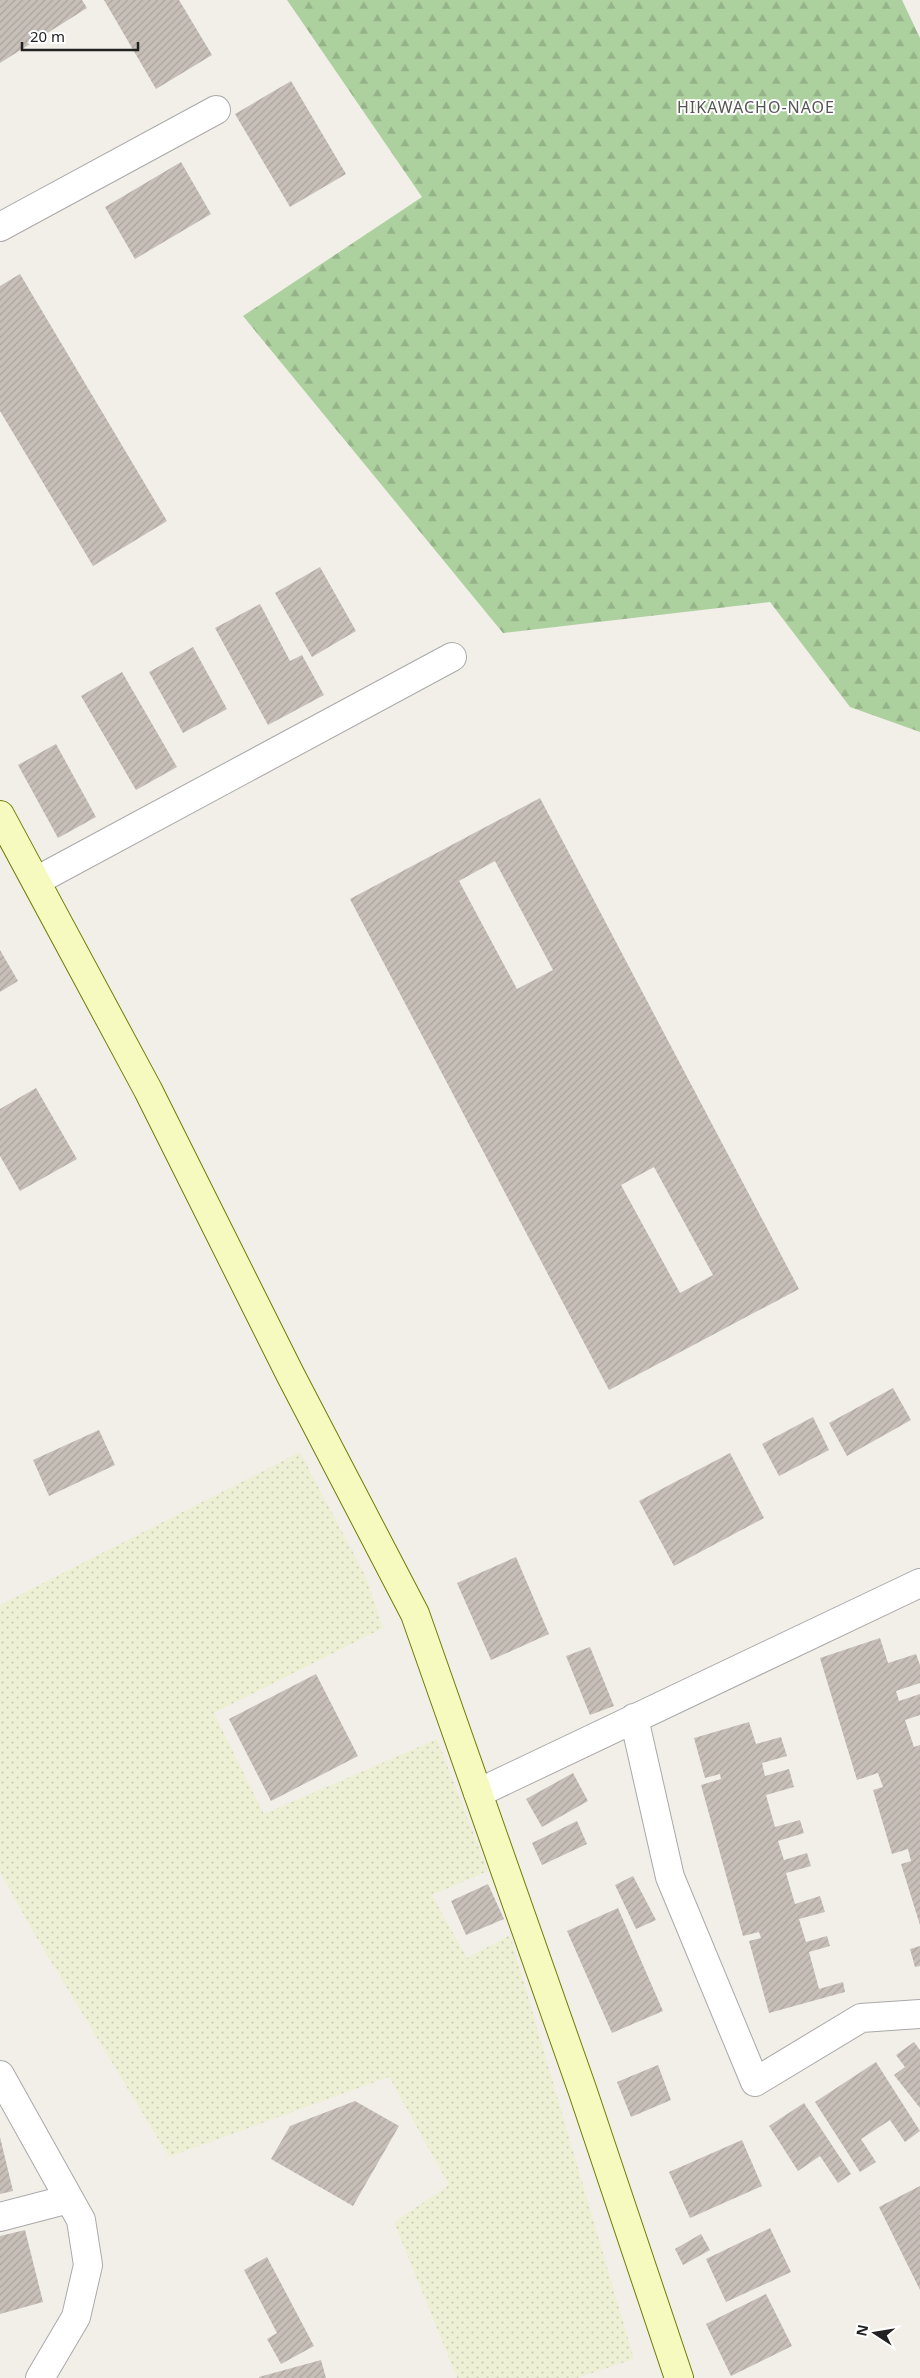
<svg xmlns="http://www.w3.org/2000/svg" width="920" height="2378" viewBox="0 0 920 2378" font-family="'Noto Sans',sans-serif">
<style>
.farmland{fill:url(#farmland-dots)}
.forest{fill:url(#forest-firs)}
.building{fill:url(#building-hatch);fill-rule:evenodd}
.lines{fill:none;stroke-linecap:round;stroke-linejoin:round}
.street-casing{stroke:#a9a9a9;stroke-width:30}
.secondary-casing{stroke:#707d05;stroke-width:30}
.street{stroke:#fff;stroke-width:28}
.secondary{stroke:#f7fabf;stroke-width:28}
.labels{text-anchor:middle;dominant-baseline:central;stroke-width:4;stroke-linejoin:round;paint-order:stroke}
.quarter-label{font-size:16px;letter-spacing:1px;fill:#555;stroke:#fff}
</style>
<defs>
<pattern id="farmland-dots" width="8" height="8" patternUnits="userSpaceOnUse" patternTransform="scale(1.25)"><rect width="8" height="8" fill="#eef0d5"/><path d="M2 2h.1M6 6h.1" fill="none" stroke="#ccceb7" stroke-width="1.8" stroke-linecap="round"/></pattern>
<pattern id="forest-firs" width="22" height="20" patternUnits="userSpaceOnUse" patternTransform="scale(1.25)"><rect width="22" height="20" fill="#add19e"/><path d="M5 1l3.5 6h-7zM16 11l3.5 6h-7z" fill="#95b388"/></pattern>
<pattern id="building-hatch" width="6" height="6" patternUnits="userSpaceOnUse" patternTransform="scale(1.25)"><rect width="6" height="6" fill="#c7bfb8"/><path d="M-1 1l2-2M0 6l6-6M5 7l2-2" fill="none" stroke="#aba49e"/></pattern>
</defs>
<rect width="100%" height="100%" fill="#f2efe9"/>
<path class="farmland" d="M300 1452 367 1579 383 1628 214 1713 264 1814 437 1739 488 1871 432 1895 467 1958 510 1935 634 2359 577 2378H457L394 2222 449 2185 389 2077 169 2157 32 1930 0 1872V1605Z"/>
<path class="forest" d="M287 0H902L920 38V732L850 707 770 602 503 633 243 316 422 197Z"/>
<path class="building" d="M0 0H82L87 8 0 63Z
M104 0H179L212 55 156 89Z
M291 81 346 174 290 207 235 114Z
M181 162 211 214 135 259 105 207Z
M20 274 167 521 93 566 0 411V286Z
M320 567 356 631 312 657 275 593Z
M260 604 290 661 302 655 324 695 268 725 215 628Z
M193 647 227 709 183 733 149 672Z
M122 672 177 767 136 790 81 696Z
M56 744 96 817 58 838 18 765Z
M540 798 799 1289 609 1390 350 899ZM495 861 553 970 517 989 459 881ZM654 1167 713 1275 680 1293 621 1185Z
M0 950 18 981 0 992Z
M36 1088 77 1159 20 1191 0 1156V1109Z
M893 1388 911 1420 847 1456 829 1423Z
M813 1417 829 1450 779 1476 762 1444Z
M99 1430 115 1465 49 1496 33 1460Z
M730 1453 764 1518 674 1566 639 1501Z
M516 1557 549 1634 491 1660 457 1583Z
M880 1638 888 1663 916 1654 920 1665V1683L896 1691 899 1701 920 1694V1715L905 1720 914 1747 920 1745V1925L901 1864 911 1861 908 1849 892 1854 873 1790 883 1787 878 1773 857 1780 820 1658Z
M590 1647 614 1706 590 1715 566 1656Z
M316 1674 358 1756 271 1801 229 1719Z
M749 1722 756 1744 781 1737 787 1756 762 1763 765 1776 789 1769 794 1787 766 1795 775 1827 800 1820 804 1833 778 1841 784 1860 807 1853 811 1866 786 1873 795 1904 820 1896 825 1912 799 1919 806 1942 827 1936 830 1946 809 1952 819 1989 843 1982 845 1992 769 2013 749 1941 761 1938 759 1932 743 1936 701 1785 721 1779 720 1774 705 1778 694 1738Z
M573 1773 588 1801 542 1827 526 1799Z
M577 1821 587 1844 542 1865 532 1843Z
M633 1876 656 1920 636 1929 615 1885Z
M488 1884 504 1919 466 1935 451 1901Z
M618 1908 663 2011 612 2033 567 1931Z
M920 1946V1966L915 1967 910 1949Z
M914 2042 920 2050V2108L894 2075 905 2067 896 2055Z
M876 2062 920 2131 905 2142 890 2120 861 2139 876 2162 860 2172 815 2102Z
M658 2065 671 2100 631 2117 617 2082Z
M355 2101 399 2126 353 2206 271 2159 290 2126Z
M804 2103 851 2174 838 2183 820 2156 798 2171 769 2126Z
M0 2137 13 2191 0 2194Z
M742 2140 762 2186 690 2218 669 2172Z
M920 2186V2290L879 2207Z
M770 2228 791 2272 726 2302 706 2259Z
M25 2230 43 2302 0 2314V2236Z
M701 2234 710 2250 683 2265 675 2249Z
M267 2257 314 2346 281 2364 267 2339 277 2333 244 2270Z
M766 2294 792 2346 731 2376 706 2324Z
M321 2360 326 2378H259V2377Z"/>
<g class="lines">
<g class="street-casing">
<path id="street" d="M0 227 216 110
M36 881 452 657
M634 1718 670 1877 755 2082 861 2018 920 2014
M478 1793 920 1583
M0 2075 81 2220 88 2265 76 2317 40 2378
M0 2217 69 2199"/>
</g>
<g class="secondary-casing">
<path id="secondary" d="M0 815 148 1090 290 1374 415 1614 582 2089 679 2378"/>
</g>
<use href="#street" class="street"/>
<use href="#secondary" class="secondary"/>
</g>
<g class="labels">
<g class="quarter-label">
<text x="756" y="107">HIKAWACHO-NAOE</text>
</g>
</g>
<g transform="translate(875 2333) rotate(282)" stroke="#ffffff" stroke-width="4" paint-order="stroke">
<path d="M0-4L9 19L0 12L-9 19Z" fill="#222222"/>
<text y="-8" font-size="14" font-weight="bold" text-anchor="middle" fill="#222222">N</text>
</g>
<path d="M22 42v8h116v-8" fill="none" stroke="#222222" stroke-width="2.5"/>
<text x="30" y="42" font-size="15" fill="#222222" stroke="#ffffff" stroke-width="4" paint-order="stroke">20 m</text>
</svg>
